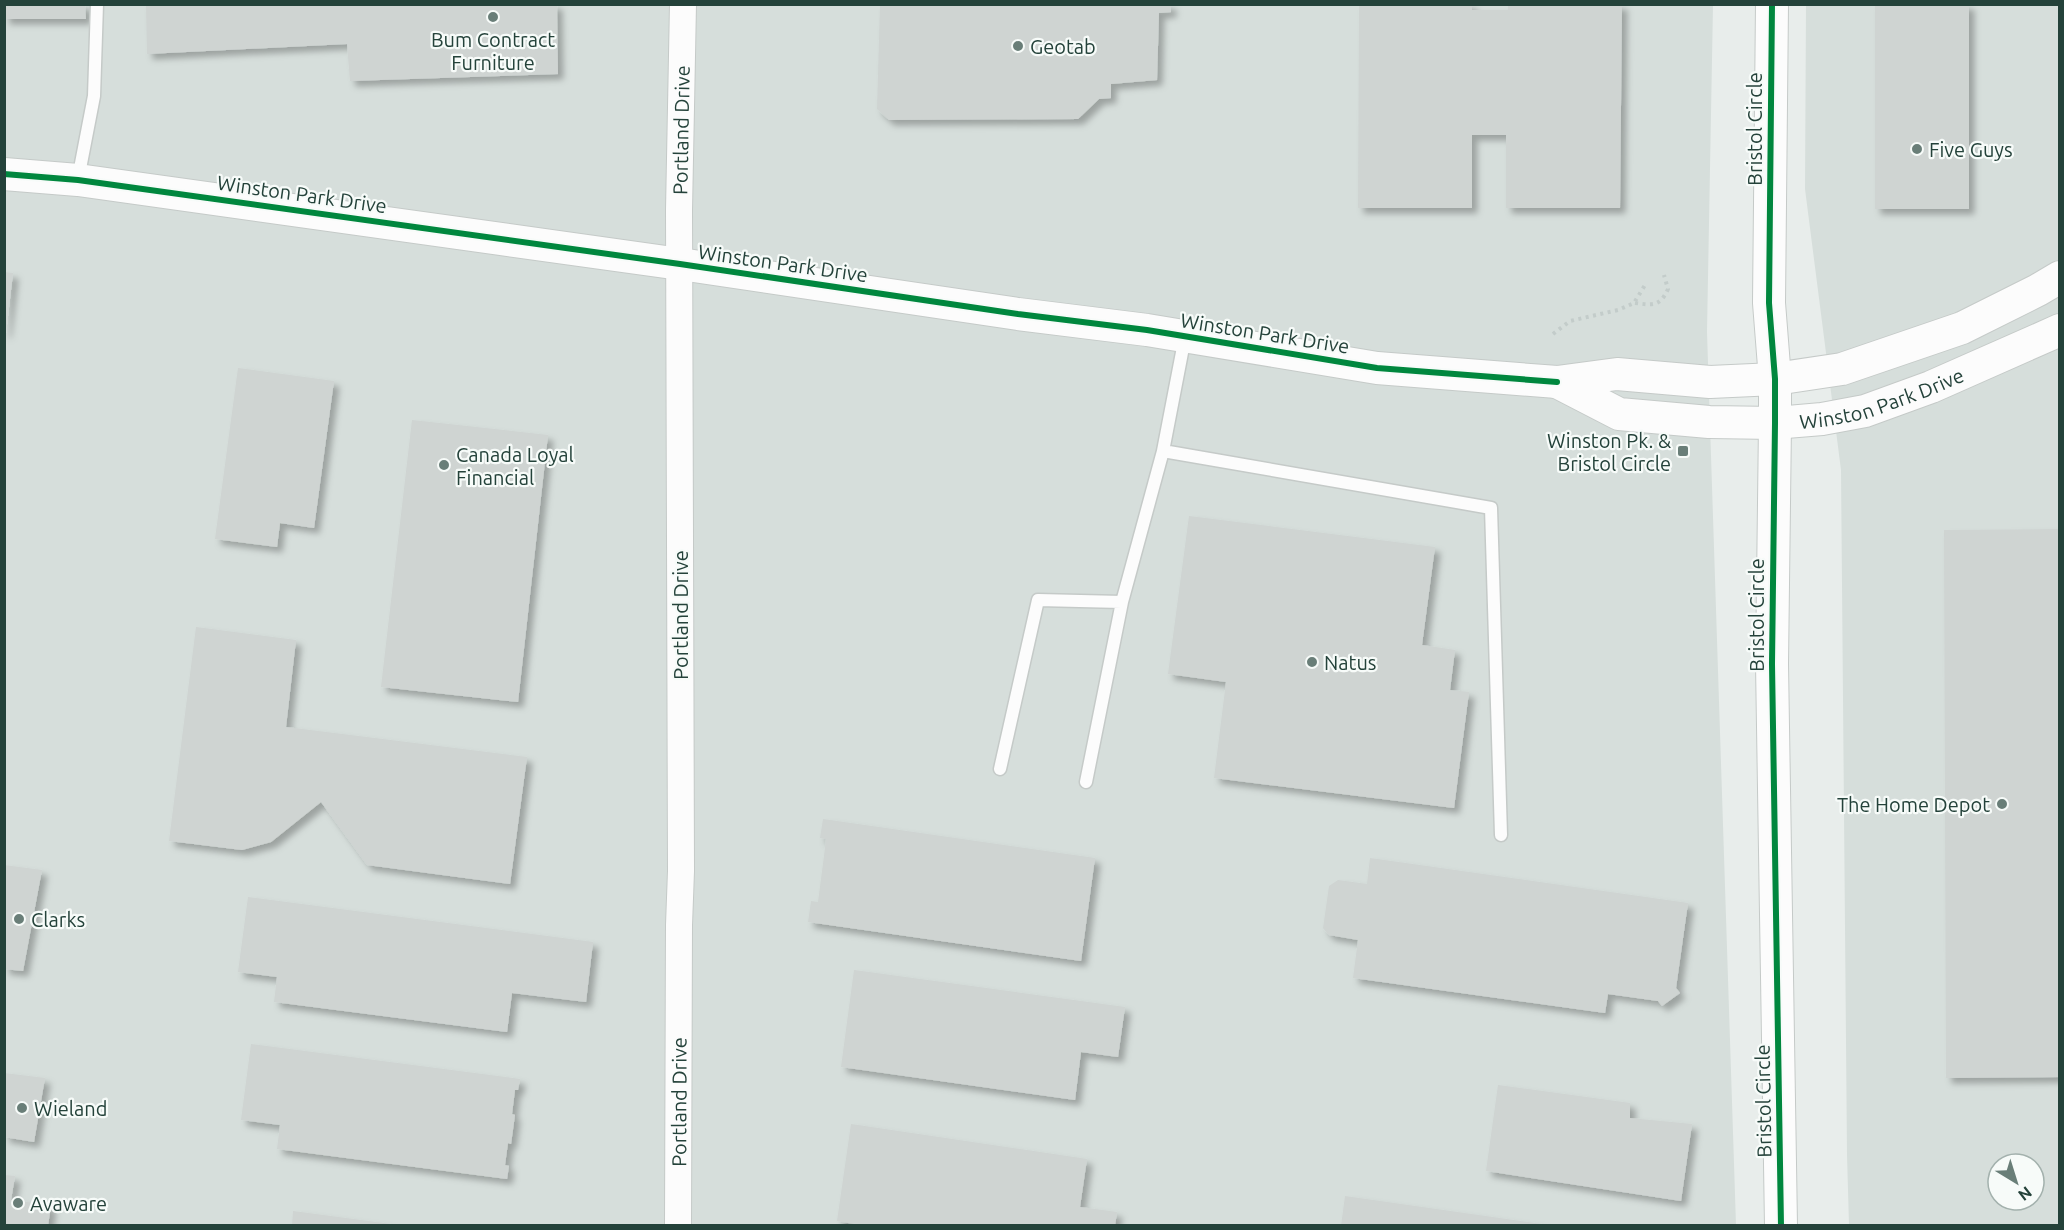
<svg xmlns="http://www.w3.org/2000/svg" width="2064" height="1230" viewBox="0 0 2064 1230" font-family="Ubuntu,sans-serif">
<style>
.built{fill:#d6dedb;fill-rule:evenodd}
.building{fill:#cfd4d2;filter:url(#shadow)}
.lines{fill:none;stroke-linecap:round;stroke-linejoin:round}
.service-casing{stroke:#c5cac8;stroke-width:15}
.minor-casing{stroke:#c5cac8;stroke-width:28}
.tertiary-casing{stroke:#c5cac8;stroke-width:34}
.path{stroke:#c3ccca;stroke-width:4;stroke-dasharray:3 4.5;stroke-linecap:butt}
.service{stroke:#fcfcfc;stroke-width:12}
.minor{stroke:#fcfcfc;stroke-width:26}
.tertiary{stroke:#fcfcfc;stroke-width:32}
.cycleway-casing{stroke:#f7fbf9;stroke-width:10}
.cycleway{stroke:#00873e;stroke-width:6}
.poi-dot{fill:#697e78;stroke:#f7fbf9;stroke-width:2}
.labels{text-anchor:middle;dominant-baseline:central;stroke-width:4.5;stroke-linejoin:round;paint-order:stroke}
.poi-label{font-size:20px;fill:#24423a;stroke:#f7fbf9;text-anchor:start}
.street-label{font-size:20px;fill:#24423a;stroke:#f7fbf9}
</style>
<defs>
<filter id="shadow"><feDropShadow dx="5.5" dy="5.5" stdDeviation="3" flood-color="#0004"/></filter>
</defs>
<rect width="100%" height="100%" fill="#e8edeb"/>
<path class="built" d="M5 5H1713L1707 332 1736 1225 5 1226Z
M1806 5H2059V1225H1849L1847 1155 1841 470 1805 189ZM1998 1164H2034V1200H1998Z"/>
<path class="building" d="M4 4H85L86 19H4Z
M146 4H557L558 74 350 81 347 44 147 54Z
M880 4H1171V12L1159 13 1157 80 1111 84V98L1099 99 1078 119 889 120 877 109Z
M1359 4H1472V10H1508V4H1622L1620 208H1506V135H1472V208H1358Z
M1875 4H1969V209H1875Z
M4 272 13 273 6 333H4Z
M238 368 334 381 314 528 280 523 277 547 215 539Z
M412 420 548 435 518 702 381 687Z
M1189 516 1435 547 1422 645 1455 650 1450 690 1469 692 1454 808 1214 778 1226 682 1168 674Z
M2060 529V1077L1946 1078 1944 530Z
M196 627 296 640 286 727 527 757 510 884 367 865 321 802 271 842 242 850 169 841Z
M823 819 1095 858 1081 961 808 922 811 901 818 902 824 856 826 839 820 838Z
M1370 858 1688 903 1676 988 1680 993 1662 1006 1658 1001 1608 994 1605 1013 1353 978 1358 940 1329 935 1323 928 1329 886 1338 880 1367 884Z
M4 865 42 870 23 971 4 969Z
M248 897 593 942 586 1002 512 993 507 1032 274 1002 277 977 238 972Z
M854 970 1125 1007 1118 1057 1081 1052 1075 1100 841 1067Z
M251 1044 520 1079 518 1090H515L512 1114 515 1115 511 1144 508 1143 505 1165 509 1166 507 1179 277 1149 280 1125 241 1120Z
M4 1073 45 1078 34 1142 4 1137Z
M1498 1085 1630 1103V1118L1692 1124 1681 1201 1486 1171Z
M851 1124 1087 1159 1080 1207 1117 1212 1115 1226H865L837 1221Z
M4 1175 15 1176 11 1200 51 1205 48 1226H4Z
M1345 1196 1542 1224V1226H1341Z
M293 1211 391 1224V1226H292Z"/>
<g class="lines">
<g class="service-casing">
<path id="service" d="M78 179 94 96 97 4
M1185 337 1163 451 1491 508 1501 835
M1000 769 1038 600 1122 602
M1086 782 1122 602 1163 451"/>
</g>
<g class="minor-casing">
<g id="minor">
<path id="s1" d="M678 1226 679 925 681 871 679 210 683 4"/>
</g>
</g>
<g class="tertiary-casing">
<g id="tertiary">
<path d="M1772 4 1769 303 1775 379V423L1772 664 1781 1226"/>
<path d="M4 174 78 180 680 264 1018 314 1147 330 1377 368 1557 382 1617 374 1710 382 1775 379 1842 369 1962 328 2038 290 2060 277"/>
<path id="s2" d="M1557 382 1619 414 1709 422 1775 423 1822 419 1865 411 1931 387 2060 330"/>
</g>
</g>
<path class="path" d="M1635 303C1652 305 1660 307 1668 289L1664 275
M1553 334 1570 321 1618 310 1634 303 1645 285"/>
<use href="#service" class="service"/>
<use href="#minor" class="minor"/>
<use href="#tertiary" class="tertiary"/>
<g class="cycleway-casing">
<path id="cycleway" d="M1772 4 1769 303 1775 379V423L1772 664 1781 1226
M4 174 78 180 680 264 1018 314 1147 330 1377 368 1557 382"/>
</g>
<use href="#cycleway" class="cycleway"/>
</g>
<g class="poi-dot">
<circle cx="493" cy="17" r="6"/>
<circle cx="1018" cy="46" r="6"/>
<circle cx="1917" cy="149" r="6"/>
<rect x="1677" y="445" width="12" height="12" rx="3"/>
<circle cx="444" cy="465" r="6"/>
<circle cx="1312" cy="662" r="6"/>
<circle cx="2002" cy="804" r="6"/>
<circle cx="19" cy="919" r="6"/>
<circle cx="22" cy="1108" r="6"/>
<circle cx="18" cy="1203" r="6"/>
</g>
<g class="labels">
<g class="poi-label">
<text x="493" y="39" text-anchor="middle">Bum Contract<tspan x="493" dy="23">Furniture</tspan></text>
<text x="1030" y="46">Geotab</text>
<text x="1929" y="149">Five Guys</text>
<text x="1671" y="440" text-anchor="end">Winston Pk. &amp;<tspan x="1671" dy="23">Bristol Circle</tspan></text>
<text x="456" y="454">Canada Loyal<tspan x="456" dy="23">Financial</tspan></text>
<text x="1324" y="662">Natus</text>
<text x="1990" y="804" text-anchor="end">The Home Depot</text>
<text x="31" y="919">Clarks</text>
<text x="34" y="1108">Wieland</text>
<text x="30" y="1203">Avaware</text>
</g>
<g class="street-label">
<text stroke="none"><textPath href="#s1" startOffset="1096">Portland Drive</textPath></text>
<text transform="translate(1754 129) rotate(-90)">Bristol Circle</text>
<text transform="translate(302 194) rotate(8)">Winston Park Drive</text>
<text transform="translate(783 263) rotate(8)">Winston Park Drive</text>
<text transform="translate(1265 333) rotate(9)">Winston Park Drive</text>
<text stroke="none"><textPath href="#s2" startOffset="336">Winston Park Drive</textPath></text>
<text transform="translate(680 615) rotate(-90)">Portland Drive</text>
<text transform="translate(1756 615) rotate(-90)">Bristol Circle</text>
<text stroke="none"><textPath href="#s1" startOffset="124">Portland Drive</textPath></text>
<text transform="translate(1763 1101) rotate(-91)">Bristol Circle</text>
</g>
</g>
<rect width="2064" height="1230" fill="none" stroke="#24423a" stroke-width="12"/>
<g transform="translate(2016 1182) rotate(142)"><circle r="28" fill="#f7fbf9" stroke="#a3b1ad" stroke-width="1.5"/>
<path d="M0-4.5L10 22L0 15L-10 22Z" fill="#697e78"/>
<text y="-9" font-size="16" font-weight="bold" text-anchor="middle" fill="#24423a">N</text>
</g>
</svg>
